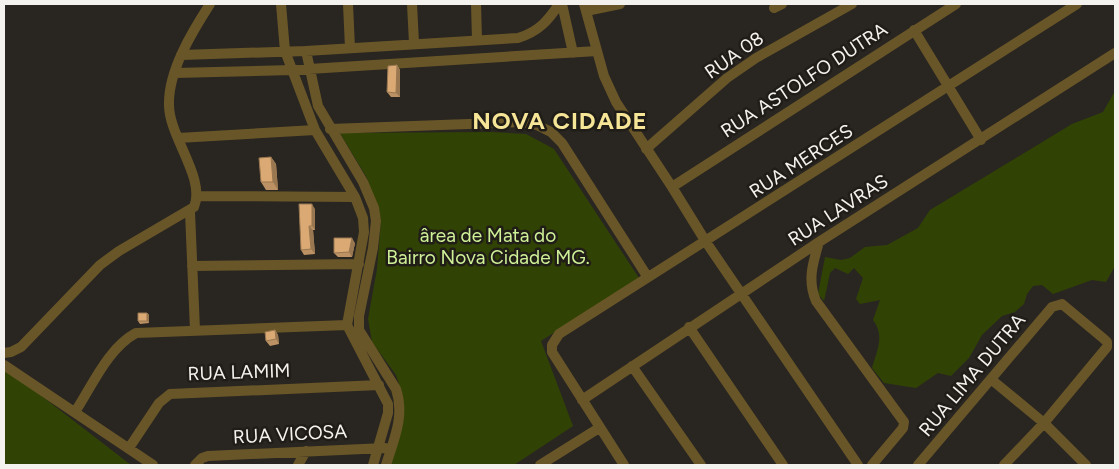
<svg xmlns="http://www.w3.org/2000/svg" width="1119" height="469" viewBox="0 0 1119 469" font-family="Figtree,sans-serif">
<style>
.green{fill:#314304}
.lines{fill:none;stroke-linecap:round;stroke-linejoin:round}
.minor{stroke:#695628;stroke-width:10}
.wall{fill:#bc9264}
.shaded-wall{fill:#997751}
.building{fill:#dbaa74;stroke:#997751}
.labels{text-anchor:middle;dominant-baseline:central;stroke-width:5;stroke-linejoin:round;paint-order:stroke}
.street-label{font-size:19px;fill:#f4f2ee;stroke:#201c17}
.park-label{font-size:19px;fill:#cef096;stroke:#201c17}
.district-label{font-size:24px;font-weight:bold;letter-spacing:1px;fill:#f6e596;stroke:#201c17}
</style>
<rect width="100%" height="100%" fill="#292621"/>
<path class="green" d="M1115 91V266L1106 282 1092 280 1053 294 1042 285 1033 286 1027 294 1024 304 1015 312 1002 316 982 335 969 358 951 376 938 373 916 388 884 383 872 368C877 350 885 336 873 320L880 300 860 304 856 299 863 278 854 268 848 274 835 268 830 273 824 301 818 294 825 257 841 260 850 258 865 247 887 245 918 228 930 210 1072 124 1103 112Z
M491 132 526 134 554 149 639 278 541 341 573 426 514 465H391L403 424 402 393 396 375 372 342 368 319 377 269 381 220 367 178 340 133Z
M4 367 131 465H4Z"/>
<g class="lines">
<path class="minor" d="M281 4 285 51 315 130 355 197 363 218 364 232 347 325 388 404V413L373 465
M348 4 350 48
M412 4 414 43
M476 4 477 39
M562 4 573 53
M584 4 604 76 616 102 672 187 706 242 858 465
M774 8 782 4
M586 11 620 4
M914 30 981 140
M306 51 318 106 363 182 374 208 376 221 373 248 359 316V330L396 389C405 416 394 439 386 465
M181 55 306 51 518 38C538 32 548 21 559 4
M175 73 293 70 597 51
M330 129 521 122 537 125 551 132 562 143 647 276
M178 138 315 130
M646 149 727 78 756 58 852 4
M672 187 956 4
M197 196 355 197
M190 212 195 330
M819 242C813 263 807 280 816 301L904 422 903 428 872 465
M192 266 359 264
M689 327 783 465
M4 353 11 352 21 347 100 265 119 251 194 207C206 178 169 137 169 105 168 71 192 32 210 4
M4 365 153 465
M632 366 701 465
M992 380 1044 423 1086 465
M582 400 819 242 1115 53
M75 412C92 386 108 348 136 333L347 325
M129 448 159 403 170 394 379 385
M195 465 202 458 208 456 385 448
M298 465 306 451
M540 465 599 428
M624 465 552 352V345L559 334 1077 4
M918 465 1052 307 1062 304 1104 339 1107 342V347L1044 423 1004 465"/>
</g>
<path class="wall" d="M397 65 400 70V97H391L387 92Z
M271 157 276 164 278 190H266L261 182Z
M315 209V230H313L315 254 304 255 301 250Z
M355 243 352 257H338L334 253Z
M147 313 149 315V323L140 324 138 321Z
M275 330 278 335 279 344 270 346 266 341Z"/>
<path class="shaded-wall" d="M397 65 400 70V97L396 93Z
M271 157 276 164 278 190 273 182Z
M312 204 315 209V230L312 226Z
M309 226 313 230 315 254 311 249Z
M352 238 355 243 352 257 349 252Z
M147 313 149 315V323L147 321Z
M275 330 278 335 279 344 276 339Z"/>
<path class="building" d="M397 65 396 93 387 92 388 66Z
M271 157 273 182H261L259 158Z
M299 204H312V226H309L311 249 301 250Z
M334 238H352L349 252 334 253Z
M138 313H147V321H138Z
M275 330 276 339 266 341 265 332Z"/>
<g class="labels">
<g class="street-label">
<text transform="translate(734 55) rotate(-35)">RUA 08</text>
<text transform="translate(804 80) rotate(-33)">RUA ASTOLFO DUTRA</text>
<text transform="translate(801 161) rotate(-33)">RUA MERCES</text>
<text transform="translate(838 210) rotate(-33)">RUA LAVRAS</text>
<text transform="translate(239 372) rotate(-2)">RUA LAMIM</text>
<text transform="translate(972 375) rotate(-50)">RUA LIMA DUTRA</text>
<text transform="translate(290 434) rotate(-3)">RUA VICOSA</text>
</g>
<g class="park-label">
<text x="488" y="235">ârea de Mata do<tspan x="488" dy="22">Bairro Nova Cidade MG.</tspan></text>
</g>
<g class="district-label">
<text x="560" y="120">NOVA CIDADE</text>
</g>
</g>
<rect width="1119" height="469" fill="none" stroke="#f4f2ee" stroke-width="10"/>
</svg>
